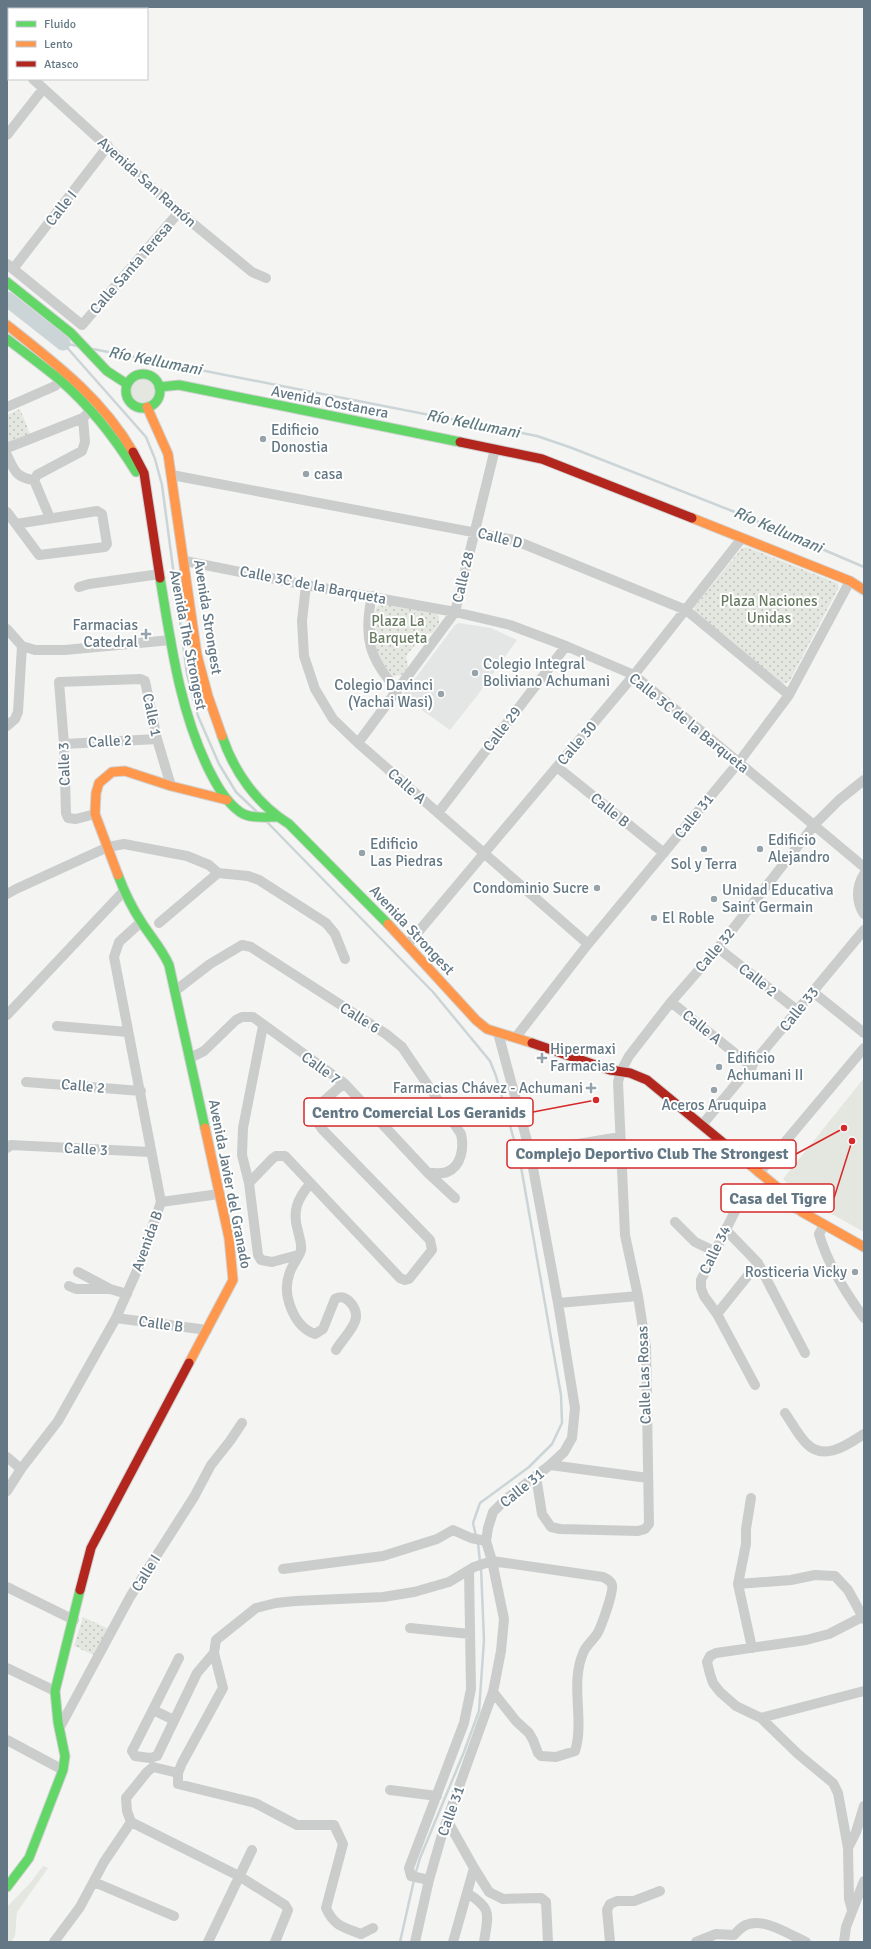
<svg xmlns="http://www.w3.org/2000/svg" width="871" height="1949" viewBox="0 0 871 1949" font-family="Signika,sans-serif">
<style>
.built{fill:#e4e6e5}
.green{fill:#e4e7e0}
.park{fill:url(#park-dots)}
.lines{fill:none;stroke-linecap:round;stroke-linejoin:round}
.stream{stroke:#cbd4d6;stroke-width:2.5}
.river{stroke:#cbd4d6;stroke-width:15}
.fast-casing{stroke:#d0d2d2;stroke-width:11}
.slow-casing{stroke:#d0d2d2;stroke-width:11}
.jam-casing{stroke:#d0d2d2;stroke-width:11}
.street{stroke:#cbcdcd;stroke-width:10}
.fast{stroke:#63d668;stroke-width:9}
.slow{stroke:#ff974d;stroke-width:9}
.jam{stroke:#b3261e;stroke-width:9}
.poi-dot{fill:#96a3aa;stroke:#fff;stroke-width:1.5}
.labels{text-anchor:middle;dominant-baseline:central;stroke-width:4;stroke-linejoin:round;paint-order:stroke}
.street-label{font-size:15px;fill:#637884;stroke:#fff}
.poi-label{font-size:15px;fill:#637884;stroke:#fff;text-anchor:start}
.park-label{font-size:15px;fill:#697b62;stroke:#fff}
.water-label{font-size:16px;font-style:italic;fill:#5f7b81;stroke:#fff}
.leader{fill:none;stroke:#d62828;stroke-width:1.5}
.callout-dot{fill:#d62828;stroke:#fff;stroke-width:1.5}
.callout{fill:#fff;stroke:#d62828;stroke-width:1.5}
.callout-label{font-size:16px;text-anchor:middle;font-weight:bold;fill:#637884}
</style>
<defs>
<pattern id="park-dots" width="8" height="8" patternUnits="userSpaceOnUse"><rect width="8" height="8" fill="#e4e7e0"/><path d="M2 2h.1M6 6h.1" fill="none" stroke="#bcc0bb" stroke-width="1.8" stroke-linecap="round"/></pattern>
</defs>
<rect width="100%" height="100%" fill="#f4f4f2"/>
<path class="built" d="M459 623 491 628 517 640 480 692 450 730 402 696 455 625Z"/>
<path class="green" d="M130 390a13 13 0 1 1 26 0a13 13 0 1 1-26 0Z
M864 1078V1232L807 1200 783 1179Z
M43 1866 48 1868 17 1912 15 1936 11 1942H7V1907L31 1882Z"/>
<path class="park" d="M20 409 30 434 7 443V415Z
M746 547 837 583 839 587 789 682 781 684 695 612 694 607 742 548Z
M380 603 434 612 439 616V624L432 633 424 634 406 656 408 667 402 675 393 676C387 669 381 661 377 652 372 642 371 611 380 603Z
M83 1617 111 1630 98 1657 74 1646Z"/>
<g class="lines">
<path class="stream" d="M63 343 146 437 155 459 162 485 187 674 198 716 219 764 236 792 257 812
M64 343 77 346
M93 349 537 436 572 448 745 516 864 567
M266 821 433 992 490 1061 496 1076 520 1161 561 1395 562 1423 552 1444 529 1467 480 1503 473 1523 476 1536
M478 1543 480 1562
M415 1875 420 1858 464 1752 479 1711 484 1640 481 1567
M400 1942 414 1880"/>
<path class="river" d="M7 299 63 343"/>
<g class="fast-casing">
<path id="fast" d="M7 282 71 333 107 371 127 384
M7 339C25 353 43 366 60 380 90 406 115 438 136 472
M126 391a17 17 0 1 1 34 0a17 17 0 1 1-34 0Z
M159 387 179 385 460 442
M160 578C171 643 179 708 208 768 216 784 225 801 240 812 250 819 266 817 278 817
M222 736C234 772 257 804 289 824L388 924
M118 875C124 891 132 908 142 923 151 937 162 949 169 965L205 1128
M7 1887 29 1858 63 1770 65 1756 58 1722 55 1691 80 1590"/>
</g>
<g class="slow-casing">
<path id="slow" d="M7 325C55 363 102 398 133 452
M147 407 168 454 197 655 208 696 222 736
M692 518 850 581 864 590
M118 875 95 814 96 793 99 783 112 772 125 771 171 786 227 800
M388 924 476 1020 487 1029 532 1043
M749 1164 778 1188 802 1212 864 1247
M189 1363 233 1280 229 1238 205 1128"/>
</g>
<g class="jam-casing">
<path id="jam" d="M460 442 542 459 692 518
M133 452 144 473 160 578
M532 1043 610 1070 630 1073 647 1080 749 1164
M80 1590 91 1548 189 1363"/>
</g>
<path class="street" d="M7 55 9 56
M33 79 179 212 252 272 266 278
M7 135 43 89
M7 264 82 325 179 212
M13 269 108 146
M7 407 55 386 60 381
M7 448 83 418
M7 455C14 470 16 478 34 480
M172 475 514 540 686 610 789 695
M7 512 39 555 105 547 107 544 102 514 97 511 16 524
M50 518 34 480 37 475 82 451 85 442 83 418 90 411
M185 561 306 585 455 612 510 625 566 646 634 675 864 867
M306 585 302 621 304 656 315 689 333 719 358 743 588 944
M79 587 89 584 160 574
M372 596C363 636 369 660 398 690
M7 629 22 646 35 650H65L171 640
M7 726 15 719 18 712 22 646
M358 743 455 612 495 449
M64 744 157 739
M557 767 664 853
M438 813 566 646
M95 814 76 819 68 818 66 813 64 744 59 682 140 679 145 681 157 739 171 786
M864 874C856 887 856 902 864 914
M7 894 16 889 108 847 124 844 187 856 209 865 218 873 248 876 259 880 326 923 335 934 345 959
M159 923 218 873
M408 944 634 675 742 538
M718 948 798 1011
M175 991 210 964 242 945 251 947 386 1034 402 1047 461 1134C464 1147 462 1166 447 1172 442 1174 434 1173 428 1173
M813 992 864 1033
M671 1002 752 1067
M7 1015 124 891
M57 1026 128 1032
M263 1026 243 1128 242 1155 249 1183 258 1255 261 1260 272 1262 298 1255
M516 1037 588 944 739 762 789 695 850 581
M190 1058 204 1051 236 1020 242 1017H253L344 1083 428 1173 455 1198
M26 1082 141 1091
M702 1125 864 930
M7 1148 11 1145 151 1152
M530 1152 620 1137
M759 1173 864 1048
M249 1183 272 1159 276 1156H285L400 1278 405 1280 409 1279 432 1250 430 1240 322 1129 314 1117 317 1107 344 1083
M310 1184C297 1199 292 1212 298 1231 299 1237 302 1243 301 1250 299 1258 291 1266 289 1275 282 1295 294 1327 315 1334L323 1329 335 1299C341 1296 344 1297 349 1301 367 1319 346 1333 336 1350
M161 1202 219 1194
M675 1222 695 1242 714 1251
M824 1225 819 1234C828 1265 845 1292 864 1318
M725 1229 758 1263 805 1353
M78 1272 110 1289 127 1294
M69 1286 76 1289H108
M558 1303 638 1296
M717 1314 758 1263
M116 1318 207 1330
M755 1385 717 1314 704 1296 701 1288V1280L746 1189H752L798 1210
M785 1413C792 1423 798 1435 806 1443 824 1462 847 1445 864 1434
M7 1457 21 1469
M550 1465 648 1478
M536 1476 542 1514 551 1527 560 1529 638 1531 645 1529 649 1524 646 1347 638 1296 625 1235 618 1082 621 1071 629 1056 671 1002 718 948 815 824 839 800 864 780
M7 1491 21 1469 58 1421 116 1318 139 1266 161 1202 114 957 119 942 141 922
M751 1498 746 1529V1544L738 1584 752 1648
M283 1569 383 1556 437 1539 453 1530 471 1538 486 1541
M738 1584 791 1580 815 1575 835 1576 848 1590 864 1619
M7 1587 74 1620
M410 1628 470 1634
M179 1658 132 1751 135 1756 150 1758 157 1756 197 1673 214 1653
M7 1668 55 1691
M153 1710 174 1720
M761 1718 864 1691
M59 1729 130 1597 194 1497 211 1465 230 1441 242 1423
M7 1740 63 1770
M390 1790 437 1796
M447 1820 474 1868 453 1942
M131 1822 239 1876 285 1905 288 1910 275 1942
M848 1848 856 1832 864 1806
M474 1868 489 1892 503 1899 541 1898 546 1902 548 1942
M429 1880 411 1876 409 1868 464 1723 471 1689 469 1571
M94 1882 174 1916
M467 1893C493 1909 488 1914 484 1942
M852 1910 849 1899 848 1848 838 1793 833 1783 798 1754 761 1718 736 1706 720 1692 713 1683 710 1674 707 1662 710 1656 716 1653 806 1640 829 1634 862 1617
M373 1928 361 1934C343 1927 334 1926 326 1908L343 1844 334 1825H297L255 1803 178 1784V1773L182 1763 223 1688 214 1653 216 1640 256 1608 276 1603 295 1601 383 1597 414 1592 449 1582 474 1567 492 1561 603 1577C607 1579 611 1581 612 1585 614 1591 601 1628 597 1634 593 1640 587 1645 584 1651 569 1683 585 1720 575 1751L556 1757 541 1756 538 1753 533 1740 529 1733 516 1721 493 1692
M54 1942 80 1907 104 1862 131 1822 127 1811 126 1798 147 1772 153 1767 178 1773
M208 1942 252 1850
M415 1942 429 1880 443 1831 493 1692 501 1651 504 1619 492 1561 486 1541 488 1528 493 1512 505 1500 550 1465 564 1452 572 1438 575 1408 558 1303 530 1152 498 1033
M610 1942 607 1910 610 1904 617 1901H634L660 1891
M696 1942 716 1934 734 1935C737 1932 741 1927 746 1925 764 1917 790 1935 806 1942
M844 1942 846 1927 864 1881"/>
<use href="#fast" class="fast"/>
<use href="#slow" class="slow"/>
<use href="#jam" class="jam"/>
</g>
<g class="poi-dot">
<circle cx="263" cy="439" r="4"/>
<circle cx="306" cy="474" r="4"/>
<path d="M144 628h4v4h4v4h-4v4h-4v-4h-4v-4h4z"/>
<circle cx="475" cy="673" r="4"/>
<circle cx="441" cy="694" r="4"/>
<circle cx="704" cy="849" r="4"/>
<circle cx="760" cy="849" r="4"/>
<circle cx="362" cy="853" r="4"/>
<circle cx="597" cy="888" r="4"/>
<circle cx="714" cy="899" r="4"/>
<circle cx="654" cy="918" r="4"/>
<path d="M540 1052h4v4h4v4h-4v4h-4v-4h-4v-4h4z"/>
<circle cx="719" cy="1067" r="4"/>
<path d="M589 1082h4v4h4v4h-4v4h-4v-4h-4v-4h4z"/>
<circle cx="714" cy="1090" r="4"/>
<circle cx="855" cy="1272" r="4"/>
</g>
<g class="labels">
<g class="street-label">
<text transform="translate(147 182) rotate(42)">Avenida San Ramón</text>
<text transform="translate(61 208) rotate(-52)">Calle I</text>
<text transform="translate(131 268) rotate(-49)">Calle Santa Teresa</text>
<text transform="translate(330 402) rotate(11)">Avenida Costanera</text>
<text transform="translate(500 538) rotate(14)">Calle D</text>
<text transform="translate(463 577) rotate(-77)">Calle 28</text>
<text transform="translate(313 585) rotate(11)">Calle 3C de la Barqueta</text>
<text transform="translate(208 617) rotate(81)">Avenida Strongest</text>
<text transform="translate(188 640) rotate(79)">Avenida The Strongest</text>
<text transform="translate(152 715) rotate(78)">Calle 1</text>
<text transform="translate(689 723) rotate(39)">Calle 3C de la Barqueta</text>
<text transform="translate(502 729) rotate(-53)">Calle 29</text>
<text transform="translate(110 741) rotate(-3)">Calle 2</text>
<text transform="translate(577 743) rotate(-50)">Calle 30</text>
<text transform="translate(64 764) rotate(-92)">Calle 3</text>
<text transform="translate(407 786) rotate(41)">Calle A</text>
<text transform="translate(610 810) rotate(39)">Calle B</text>
<text transform="translate(694 816) rotate(-51)">Calle 31</text>
<text transform="translate(412 930) rotate(47)">Avenida Strongest</text>
<text transform="translate(715 950) rotate(-50)">Calle 32</text>
<text transform="translate(758 980) rotate(38)">Calle 2</text>
<text transform="translate(799 1009) rotate(-51)">Calle 33</text>
<text transform="translate(360 1018) rotate(32)">Calle 6</text>
<text transform="translate(702 1027) rotate(39)">Calle A</text>
<text transform="translate(321 1068) rotate(36)">Calle 7</text>
<text transform="translate(83 1086) rotate(5)">Calle 2</text>
<text transform="translate(86 1149) rotate(3)">Calle 3</text>
<text transform="translate(230 1184) rotate(79)">Avenida Javier del Granado</text>
<text transform="translate(147 1241) rotate(-70)">Avenida B</text>
<text transform="translate(715 1250) rotate(-64)">Calle 34</text>
<text transform="translate(161 1324) rotate(8)">Calle B</text>
<text transform="translate(644 1375) rotate(-92)">Calle Las Rosas</text>
<text transform="translate(522 1488) rotate(-39)">Calle 31</text>
<text transform="translate(146 1573) rotate(-58)">Calle I</text>
<text transform="translate(451 1811) rotate(-70)">Calle 31</text>
</g>
<g class="poi-label">
<text x="271" y="430">Edificio<tspan x="271" dy="17">Donostia</tspan></text>
<text x="314" y="474">casa</text>
<text x="138" y="625" text-anchor="end">Farmacias<tspan x="138" dy="17">Catedral</tspan></text>
<text x="483" y="664">Colegio Integral<tspan x="483" dy="17">Boliviano Achumani</tspan></text>
<text x="433" y="685" text-anchor="end">Colegio Davinci<tspan x="433" dy="17">(Yachai Wasi)</tspan></text>
<text x="768" y="840">Edificio<tspan x="768" dy="17">Alejandro</tspan></text>
<text x="370" y="844">Edificio<tspan x="370" dy="17">Las Piedras</tspan></text>
<text x="704" y="864" text-anchor="middle">Sol y Terra</text>
<text x="589" y="888" text-anchor="end">Condominio Sucre</text>
<text x="722" y="890">Unidad Educativa<tspan x="722" dy="17">Saint Germain</tspan></text>
<text x="662" y="918">El Roble</text>
<text x="550" y="1049">Hipermaxi<tspan x="550" dy="17">Farmacias</tspan></text>
<text x="727" y="1058">Edificio<tspan x="727" dy="17">Achumani II</tspan></text>
<text x="583" y="1088" text-anchor="end">Farmacias Chávez - Achumani</text>
<text x="714" y="1105" text-anchor="middle">Aceros Aruquipa</text>
<text x="847" y="1272" text-anchor="end">Rosticeria Vicky</text>
</g>
<g class="park-label">
<text x="769" y="601">Plaza Naciones<tspan x="769" dy="17">Unidas</tspan></text>
<text x="398" y="621">Plaza La<tspan x="398" dy="17">Barqueta</tspan></text>
</g>
<g class="water-label">
<text transform="translate(155 361) rotate(11)">Río Kellumani</text>
<text transform="translate(473 424) rotate(11)">Río Kellumani</text>
<text transform="translate(778 530) rotate(23)">Río Kellumani</text>
</g>
</g>
<path class="leader" d="M596 1100L533 1112M844 1128L796 1154M852 1141L834 1198"/>
<g class="callout-dot">
<circle cx="596" cy="1100" r="4"/>
<circle cx="844" cy="1128" r="4"/>
<circle cx="852" cy="1141" r="4"/>
</g>
<g class="callout">
<rect x="304" y="1098" width="229" height="28" rx="4"/>
<rect x="507" y="1140" width="289" height="28" rx="4"/>
<rect x="721" y="1184" width="113" height="28" rx="4"/>
</g>
<g class="callout-label">
<text x="419" y="1118">Centro Comercial Los Geranids</text>
<text x="652" y="1159">Complejo Deportivo Club The Strongest</text>
<text x="778" y="1204">Casa del Tigre</text>
</g>
<rect width="871" height="1949" fill="none" stroke="#637884" stroke-width="16"/>
<rect x="8" y="8" width="140" height="72" fill="#ffffff" stroke="#c1c9ce"/>
<rect x="16" y="21" width="20" height="6" fill="#63d668" stroke="#c1c9ce"/>
<text x="44" y="28" font-size="12" fill="#637884">Fluido</text>
<rect x="16" y="41" width="20" height="6" fill="#ff974d" stroke="#c1c9ce"/>
<text x="44" y="48" font-size="12" fill="#637884">Lento</text>
<rect x="16" y="61" width="20" height="6" fill="#b3261e" stroke="#c1c9ce"/>
<text x="44" y="68" font-size="12" fill="#637884">Atasco</text>
</svg>
